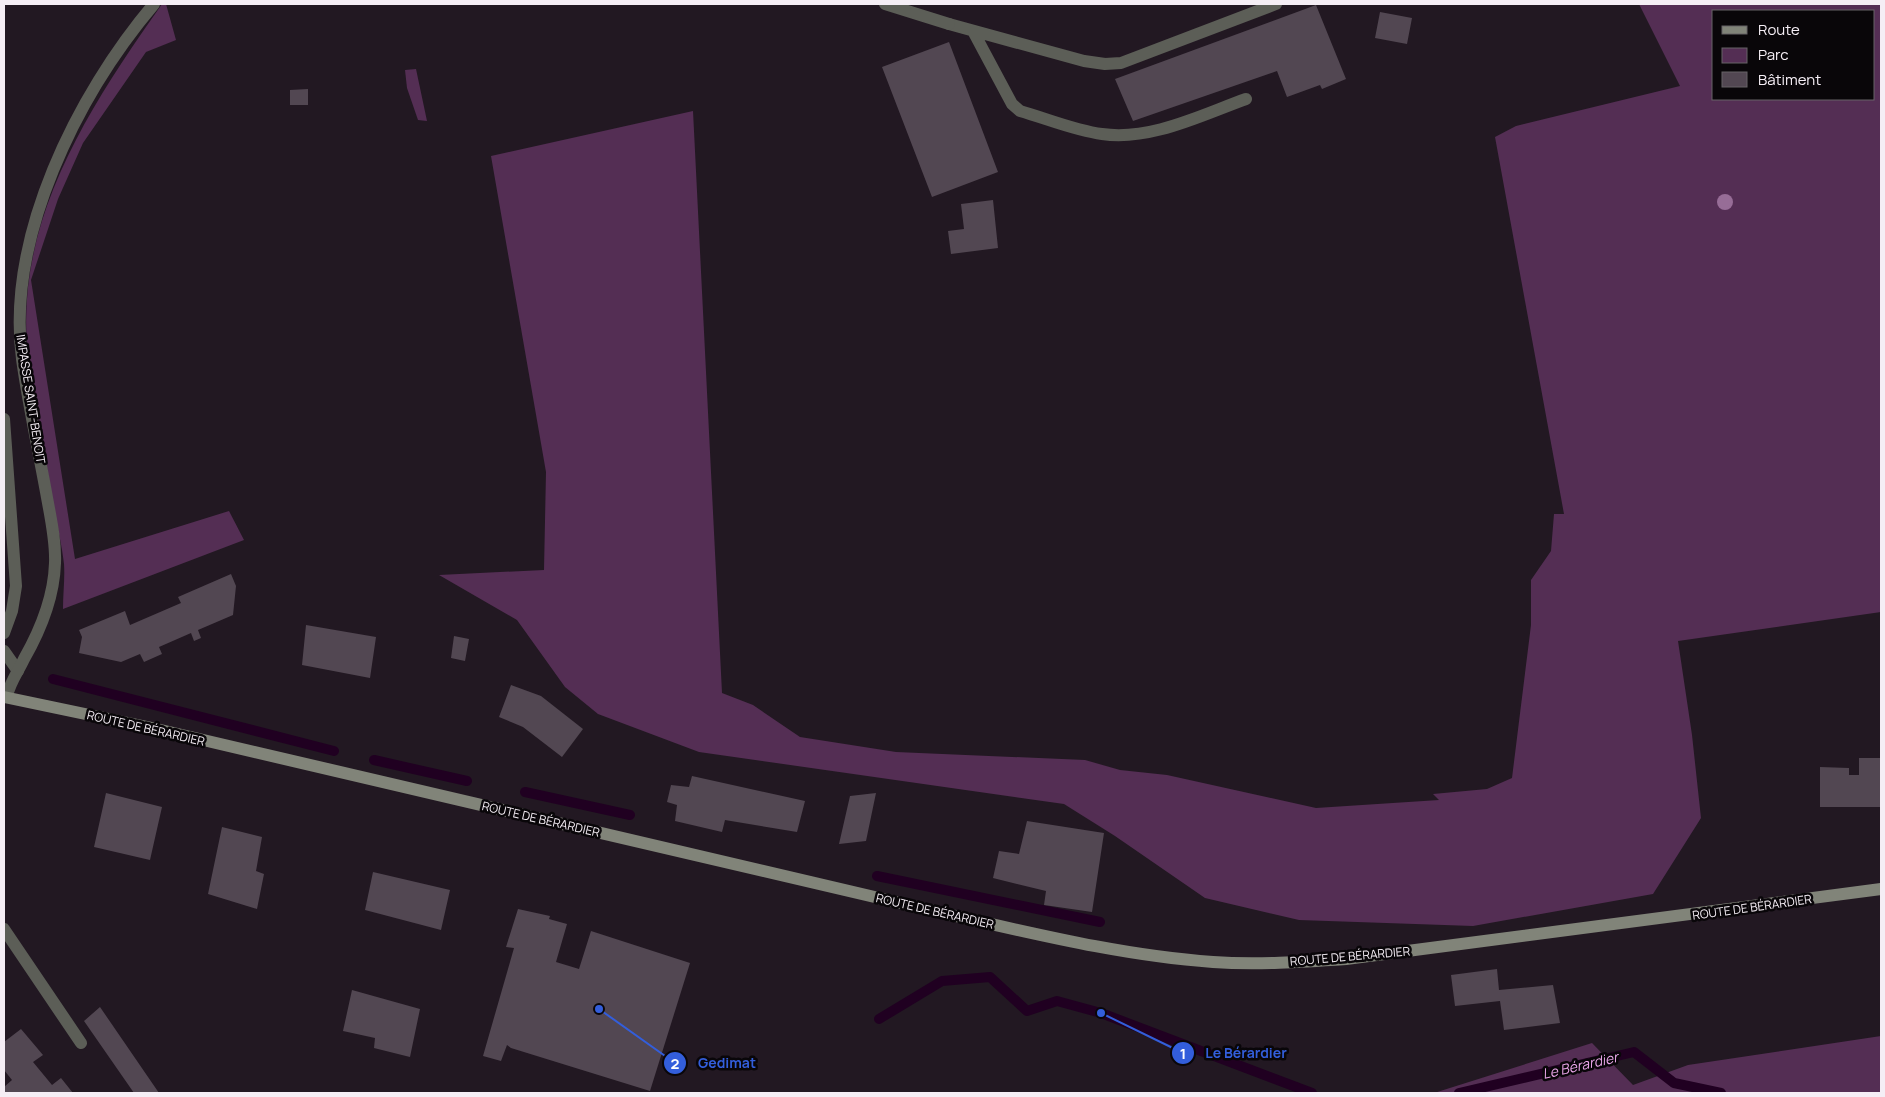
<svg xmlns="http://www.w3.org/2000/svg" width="1885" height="1097" viewBox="0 0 1885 1097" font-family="Manrope,sans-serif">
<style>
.green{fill:#542e54;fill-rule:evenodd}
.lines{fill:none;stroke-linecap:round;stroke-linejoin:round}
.stream{stroke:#200021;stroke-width:10}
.building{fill:#524752}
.service{stroke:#5c5e57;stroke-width:12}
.minor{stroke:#5c5e57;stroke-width:12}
.secondary{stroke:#818479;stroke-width:12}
.tree{fill:#976d97}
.labels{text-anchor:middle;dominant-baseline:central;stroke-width:5;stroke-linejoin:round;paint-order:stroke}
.street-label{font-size:12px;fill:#f5eef5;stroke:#090609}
.water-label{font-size:14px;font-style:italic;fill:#eaa6e9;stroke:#090609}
.leader{fill:none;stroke:#335edb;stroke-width:2}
.callout-dot{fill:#335edb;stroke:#090609;stroke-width:2}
.mark-label{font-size:15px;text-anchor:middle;font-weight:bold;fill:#fff}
.callout-label{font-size:14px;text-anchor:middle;font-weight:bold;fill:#335edb;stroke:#090609;stroke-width:5;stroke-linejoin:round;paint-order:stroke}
</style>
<rect width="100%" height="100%" fill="#221822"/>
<path class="green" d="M162 4H166L176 40 146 52 83 143 58 199 31 280 75 559 229 511 244 540 63 609C63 594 65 578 64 564 62 545 57 526 54 508 46 459 36 411 29 363 10 227 88 109 162 4Z
M1639 4H1881V612L1678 641 1692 735 1701 818 1653 894 1473 926 1299 920 1205 898 1115 836 1064 804 699 752 598 714 565 687 517 620 439 575 544 570 546 472 491 156 693 111 722 693 753 705 800 737 896 752 1085 760 1120 770 1167 775 1316 808 1439 800 1433 794 1487 789 1512 778 1531 625V580L1551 551 1554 514H1564L1495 137 1516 126 1680 86ZM1714 11H1874V99H1714Z
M416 69 427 121 418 120 407 88 405 70Z
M1881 1036V1093H1434L1592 1043 1633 1085 1688 1065Z"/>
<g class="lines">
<path class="stream" d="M53 679 334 751
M374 760 467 781
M525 792 630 815
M877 876 1100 922
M879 1019 942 981 990 977 1027 1011 1057 1001 1101 1013 1312 1093
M1459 1093 1634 1052 1674 1083 1721 1093"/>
</g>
<path class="building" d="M1316 5 1346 79 1322 89 1320 85 1287 97 1277 71 1133 121 1115 79Z
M1380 12 1412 18 1407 44 1375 38Z
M949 42 998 172 932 197 882 67Z
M308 89V105H290V90Z
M993 200 998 248 951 254 948 231 964 229 961 204Z
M231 574 236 586 233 615 198 630 201 638 194 641 191 633 159 647 162 654 144 662 140 654 121 662 79 653 82 637 79 630 125 611 130 625 181 603 178 597Z
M306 625 376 637 370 678 302 665Z
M454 636 469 639 465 661 451 658Z
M511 685 541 696 583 729 562 757 523 727 499 717Z
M1859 758H1881V807H1820V767L1849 768V775H1859Z
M692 776 805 801 797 832 725 820 722 832 675 821 677 805 667 802 671 785 689 787Z
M106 793 162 807 150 860 94 847Z
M876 793 866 841 839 844 850 796Z
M1027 821 1104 833 1092 912 1044 905 1046 891 993 878 999 851 1019 854Z
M222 827 262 837 256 871 264 874 257 909 208 894Z
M373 872 450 890 441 930 365 910Z
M518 909 550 916 549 919 567 924 556 962 579 969 591 931 690 963 650 1091 511 1048 507 1045 501 1061 483 1056 514 948 506 947Z
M1497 969 1499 990 1553 985 1560 1023 1504 1030 1500 1001 1455 1006 1451 975Z
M352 990 420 1009 410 1057 374 1048 375 1038 343 1031Z
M100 1007 159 1093H134L84 1021Z
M21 1029 43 1055 33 1062 52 1085 61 1078 73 1093H4V1087L12 1080 4 1070V1042Z"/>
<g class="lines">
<path class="service" d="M949 24 1084 61 1105 64 1121 63 1276 4
M973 31 1012 104 1020 111C1045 118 1076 131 1102 134 1151 141 1201 115 1246 99
M4 419 16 586 12 611 4 633
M4 651 18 671
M4 929 81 1043"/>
<path class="minor" d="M885 4 949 24
M7 696C10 682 18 672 24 659 40 631 54 596 55 563 56 540 50 515 46 492 38 448 28 403 22 359 6 237 77 95 154 4"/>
<path class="secondary" d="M4 697 152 728 960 917C1044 936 1127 956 1213 962 1257 965 1302 962 1346 959L1881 889"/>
</g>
<circle class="tree" cx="1725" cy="202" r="8"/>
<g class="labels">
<g class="street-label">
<text transform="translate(31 399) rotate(81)">IMPASSE SAINT-BENOIT</text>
<text transform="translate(146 728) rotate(13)">ROUTE DE BÉRARDIER</text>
<text transform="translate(541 819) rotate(13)">ROUTE DE BÉRARDIER</text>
<text transform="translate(1752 907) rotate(-8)">ROUTE DE BÉRARDIER</text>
<text transform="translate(935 911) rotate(13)">ROUTE DE BÉRARDIER</text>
<text transform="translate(1350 956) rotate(-5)">ROUTE DE BÉRARDIER</text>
</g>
<g class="water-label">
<text transform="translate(1580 1065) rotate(-13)">Le Bérardier</text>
</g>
</g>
<path class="leader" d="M1101 1013L1183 1053M599 1009L675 1063"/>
<g class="callout-dot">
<circle cx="1101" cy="1013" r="5"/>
<circle cx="599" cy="1009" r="5"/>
<circle cx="1183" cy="1053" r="12"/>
<circle cx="675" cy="1063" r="12"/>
</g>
<g class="mark-label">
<text x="1183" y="1059">1</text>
<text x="675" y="1069">2</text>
</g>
<g class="callout-label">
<text x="1246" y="1058">Le Bérardier</text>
<text x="727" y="1068">Gedimat</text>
</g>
<rect width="1885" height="1097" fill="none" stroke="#f5eef5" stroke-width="10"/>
<rect x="1712" y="10" width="162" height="90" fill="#090609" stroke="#676367"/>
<rect x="1722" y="26" width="25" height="8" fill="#818479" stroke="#676367"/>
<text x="1758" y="35" font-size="15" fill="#f5eef5">Route</text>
<rect x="1722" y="48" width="25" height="15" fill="#542e54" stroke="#676367"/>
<text x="1758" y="60" font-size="15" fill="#f5eef5">Parc</text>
<rect x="1722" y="72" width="25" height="15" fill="#524752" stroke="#676367"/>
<text x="1758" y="85" font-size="15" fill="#f5eef5">Bâtiment</text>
</svg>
